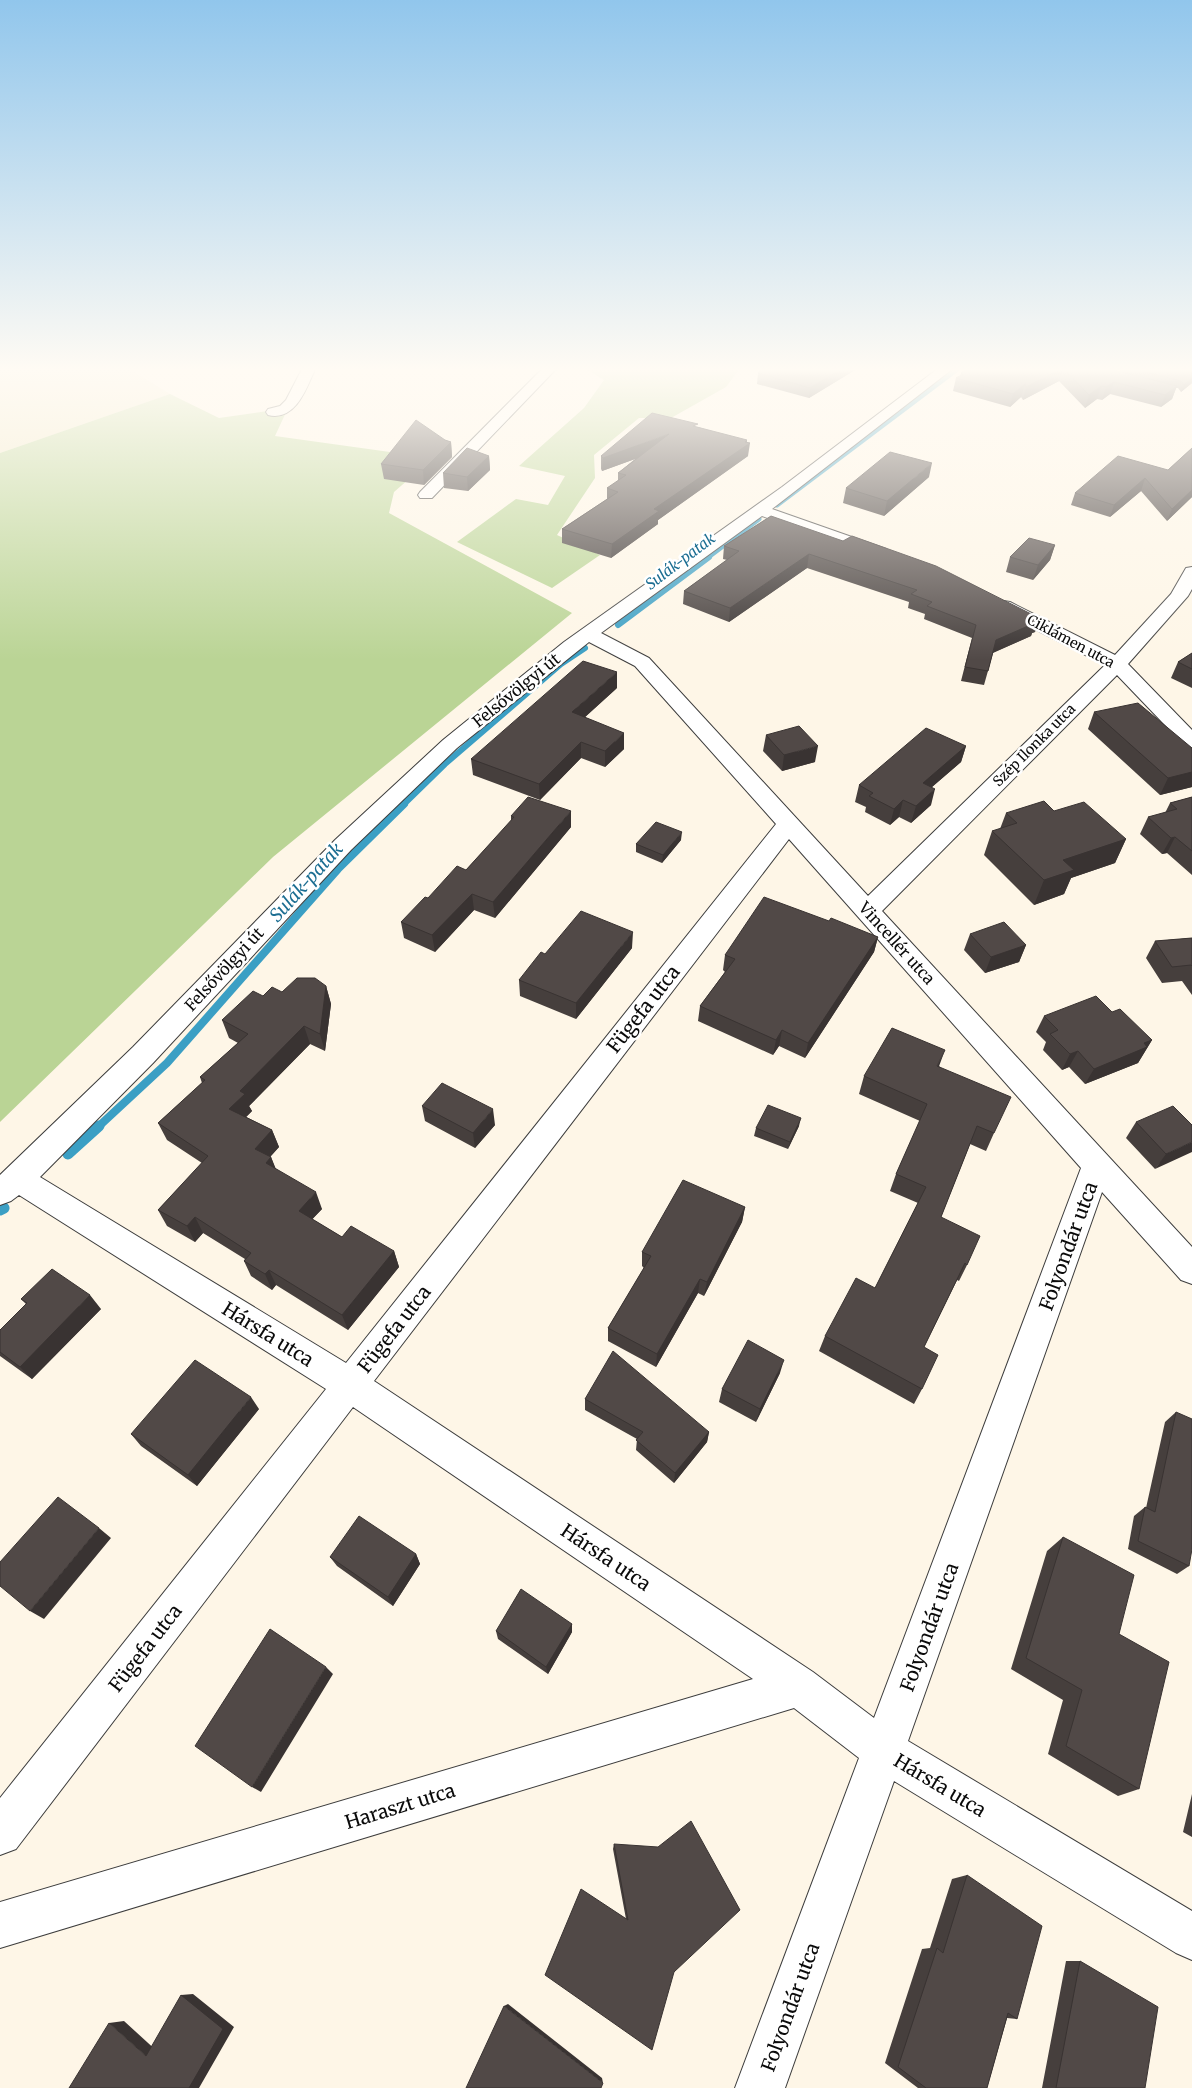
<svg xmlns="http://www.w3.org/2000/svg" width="1192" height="2088" viewBox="0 0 1192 2088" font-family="Merriweather,serif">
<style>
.farmland{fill:#f1e9ca}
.forest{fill:#bad495}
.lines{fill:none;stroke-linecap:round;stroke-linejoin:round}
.stream-far3{stroke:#3b9fc4;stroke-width:5}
.stream-far2{stroke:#3b9fc4;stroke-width:6}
.stream-far1{stroke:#3b9fc4;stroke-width:8}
.stream{stroke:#3b9fc4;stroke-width:11}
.minor-casing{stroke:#3d3d3d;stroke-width:2}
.minor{fill:#fff;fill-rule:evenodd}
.wall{fill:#463f3d}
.shaded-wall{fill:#393332}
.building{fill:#514947;stroke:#393332}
.labels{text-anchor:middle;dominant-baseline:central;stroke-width:5;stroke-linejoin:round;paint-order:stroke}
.far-street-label{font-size:14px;fill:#0a0a0a;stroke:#fff}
.far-water-label{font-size:15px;font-style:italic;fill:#1c6e92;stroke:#fff}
.street-label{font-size:16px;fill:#0a0a0a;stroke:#fff}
.water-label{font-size:18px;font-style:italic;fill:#1c6e92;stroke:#fff}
.near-street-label{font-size:19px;fill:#0a0a0a;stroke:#fff}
</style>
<rect width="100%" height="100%" fill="#fef6e7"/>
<path class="farmland" d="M0 367H126L170 394 0 453Z"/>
<path class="forest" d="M583 367H741L726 387 671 418H639L594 455 595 478 557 535 600 555 552 588 457 542 516 499 548 505 565 476 519 466 584 408 604 380Z
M170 394 219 418 288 408 275 436 433 458 394 492 389 513 572 613 273 857 0 1122V453Z"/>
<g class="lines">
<path class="stream-far3" d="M777 505 960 367
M707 558 759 519"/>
<path class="stream-far2" d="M618 625 709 557
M403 805 445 764 561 664 585 648"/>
<path class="stream-far1" d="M98 1127 167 1063 338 869 404 804"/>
<path class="stream" d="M68 1154 99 1126
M0 1210 4 1208"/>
<g class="minor-casing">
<path id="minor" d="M303 367H316C307 387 296 422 268 415L266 412 268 409 280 406 286 400Z
M544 367H558L432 498H420L418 495 420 492Z
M940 367H955L772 509 886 549 889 553 886 557 880 558 874 557 762 516 601 633 649 658 868 896 1105 665 998 610 995 606 998 602 1004 601 1010 602 1115 655 1171 594 1186 568 1192 567V589L1188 596 1128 664 1192 730V748L1185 746 1117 675 882 911 1192 1247V1284L1181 1280 1102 1192 908 1741 1192 1911V1960L1176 1953 894 1781 785 2088H735L859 1758 794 1708 0 1948V1902L753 1679 353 1407 16 1849 0 1855V1798L326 1389 19 1195 11 1201 0 1205V1175L133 1047 335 840 443 740 564 642 782 487ZM589 642 635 666 776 824 346 1363 40 1177 153 1063 351 850 457 748ZM789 839 1081 1168 874 1718 813 1672 374 1381Z"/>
</g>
<use href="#minor" class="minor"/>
</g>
<path class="wall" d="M860 367 809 398 757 384 758 373Z
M970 367H1102L1120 372 1121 367H1192V383L1181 392 1178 388H1176L1172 399 1161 407 1110 394 1102 400 1097 399 1085 408 1059 381 1023 400 1021 397 1010 407 953 391 956 378 960 376 961 373Z
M698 427 747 442 748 456 658 520V524L611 558 562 543V529L607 499V488L618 481V473L635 459 602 471 601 469V456Z
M445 440 451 442 452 457 424 485 384 479 381 464Z
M1192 448V497L1167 521 1141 491 1110 517 1071 505 1075 493 1168 470Z
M489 456 490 470 468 491 444 488 443 473Z
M929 477 884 516 843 503 846 488Z
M771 516 1039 618 1035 632 1032 633 1031 636 993 653 984 685 961 681 972 638 924 619 925 614 908 608 909 602 807 568 729 622 683 604 684 591 727 560 723 559 724 546Z
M1055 545 1050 560 1033 580 1006 572 1010 557Z
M1192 653V688L1171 678 1178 662Z
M617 688 585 717 624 749 605 767 581 758 540 800 473 775 471 759Z
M1094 712 1192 748V787L1160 795 1088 729Z
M766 735 815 762 782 771 763 751Z
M966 746 961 762 932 787 931 805 911 823 899 817 890 825 865 812 866 807 855 802 859 785Z
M1192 797V875L1167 853 1162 854 1140 834 1148 817 1165 813 1170 803Z
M1054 811 1126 839 1115 863 1071 878 1064 894 1034 905 984 855 992 831 1000 829 1006 813Z
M511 816 571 827 495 918 474 910 435 952 404 938 401 922 466 870 511 821Z
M681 840 662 863 636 852V844Z
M829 921 878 937 874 952 805 1058 779 1046 773 1055 698 1021 700 1006 725 972 723 970 725 955Z
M970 934 1026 945 1019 962 985 973 964 950Z
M1192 938V995L1182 981 1162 983 1146 958 1155 941Z
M632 948 576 1019 520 996 519 980 545 954Z
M326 986 331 1004 325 1051 310 1044 249 1106 252 1111 246 1117 272 1130 279 1147 270 1157H271L275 1168 322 1209 312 1219 342 1237 394 1251 399 1267 348 1330 276 1285 272 1290 251 1276 244 1261 245 1259 203 1233 195 1242 167 1226 158 1210 202 1163 167 1140 158 1123 202 1083 200 1077 238 1043 229 1038 222 1020 263 996 282 992Z
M1112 1012 1152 1040 1138 1063 1085 1084 1069 1067 1062 1070 1043 1050 1046 1042 1036 1032 1044 1016Z
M939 1066 994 1133 986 1151 970 1144 941 1217 967 1265 959 1281 957 1280 924 1347 922 1389 914 1404 819 1351 825 1336 875 1288 918 1203 890 1191 896 1174 920 1121 859 1094 864 1076Z
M422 1106 495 1125 475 1148 425 1121Z
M1136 1122 1192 1125 1155 1169 1126 1138Z
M799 1126 788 1149 754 1136 756 1128Z
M745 1207 742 1222 704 1296 698 1293 656 1367 608 1341V1328L644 1268 642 1266V1252Z
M21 1299 101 1309 32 1379 0 1356V1330L26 1304Z
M780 1373 756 1422 719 1402 722 1389Z
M585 1399 709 1432 707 1442 674 1483 636 1450 637 1439 585 1410Z
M259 1409 197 1486 141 1446 131 1434Z
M1176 1412 1189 1566 1177 1574 1128 1549 1134 1516 1145 1507 1146 1508 1165 1422Z
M1063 1537 1119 1634 1139 1789 1118 1796 1048 1754 1063 1700 1011 1669 1047 1551Z
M416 1554 420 1564 393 1606 337 1566 330 1557Z
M572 1624V1632L548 1674 498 1639 496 1631Z
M1192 1794V1837L1183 1832Z
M614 1844 674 1972 626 1919 613 1849Z
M967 1875 1017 2019 1007 2018 987 2088H918L885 2063 922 1949 930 1948 952 1879Z
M1066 1961H1080L1145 2088H1042Z"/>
<path class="shaded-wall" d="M844 367H860L809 398 810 388Z
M1063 368 1059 381 1023 400 1026 387Z
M1192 378V383L1181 392 1184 385Z
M1114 382 1110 394 1102 400 1106 387Z
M1025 384 1021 397 1010 407 1013 394Z
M1101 386 1097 399 1085 408 1089 395Z
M1177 386 1172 399 1161 407 1165 395Z
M669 434 668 447 602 471 603 458Z
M747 440V445L750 443 748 456 658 520V524L611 558 612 544 654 509Z
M451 442 452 457 424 485 423 470Z
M489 456 490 470 468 491 467 477Z
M932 463 929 477 884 516 887 501Z
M1145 478 1141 491 1110 517 1114 505Z
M1192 490V497L1167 521 1172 509Z
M1055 545 1050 560 1033 580 1038 565Z
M809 554 807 568 729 622 730 608Z
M1039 618 1035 632 1032 633 1031 636 992 653 996 640Z
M617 672V688L573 728 572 712Z
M624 733V749L605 767V751Z
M581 742V758L540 800 539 784Z
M818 746 815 762 782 771 784 755Z
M966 746 961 762 918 799 923 783Z
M1192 772V787L1160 795 1168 778Z
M935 789 931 805 911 823 916 806Z
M903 800 899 817 890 825 894 809Z
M571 811V827L495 918 493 902Z
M682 832 681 840 662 863 663 855Z
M1175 837 1167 853 1162 854 1171 838Z
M1126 839 1115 863 1071 878 1064 894 1034 905 1044 880 1063 860Z
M472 894 474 910 435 952 432 935Z
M633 932 632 948 576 1019V1003Z
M878 937 874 952 805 1058 808 1043Z
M1026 945 1019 962 985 973 991 957Z
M326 986 331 1004 325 1051 320 1034Z
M304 1026 310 1044 249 1106 252 1111 237 1126 229 1109 240 1091Z
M782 1030 779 1046 773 1055 776 1040Z
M1152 1040 1138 1063 1085 1084 1094 1069 1144 1043Z
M945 1050 938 1069 937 1066Z
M1078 1051 1069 1067 1062 1070 1070 1054Z
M493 1109 495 1125 475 1148 473 1133Z
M801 1118 799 1126 788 1149 790 1142Z
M272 1130 279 1147 262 1166 255 1149Z
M1192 1142V1152L1155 1169 1166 1154Z
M271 1157 278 1174 266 1163Z
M316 1192 322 1209 305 1227 299 1211Z
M745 1207 742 1222 704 1296 707 1282Z
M195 1217 203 1233 195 1242 187 1226Z
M394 1251 399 1267 348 1330 342 1315Z
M269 1270 276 1285 272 1290 265 1274Z
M700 1279 698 1293 656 1367 657 1354Z
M90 1295 101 1309 32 1379 20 1367Z
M784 1360 780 1373 756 1422 760 1409Z
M251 1397 259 1409 197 1486 188 1475Z
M709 1432 707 1442 674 1483 675 1473Z
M99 1528 111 1538 44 1619 30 1611Z
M416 1554 420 1564 393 1606 388 1597Z
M572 1624V1632L548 1674 546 1667Z
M326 1667 333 1674 261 1792 252 1787Z
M193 1994 234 2027 199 2088H189L181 1995Z
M508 2004 602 2078 603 2083 504 2006Z
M124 2021 159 2053 146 2056 109 2023Z"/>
<path class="building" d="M767 367H844L810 388 758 373Z
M970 367H1102L1177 386 1165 395 1114 382 1106 387 1101 386 1089 395 1063 368 1026 387 1025 384 1013 394 956 378 963 374 961 373Z
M1127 367H1192V378L1184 385 1181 381Z
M652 413 698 424 693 426 747 440 745 442 750 443 654 509 659 511 612 544 562 529 618 492 607 488 626 475 618 473 669 434 603 458 601 456Z
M416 420 445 440 451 442 423 470 381 464Z
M467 448 489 456 467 477 443 473Z
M1192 448V490L1172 509 1145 478 1114 505 1075 493 1118 456 1168 470Z
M890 452 932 463 887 501 846 488Z
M771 516 843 541 852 536 936 566 1039 618 1032 621 1035 623 996 640 988 671 965 667 976 625 927 606 932 602 911 594 917 590 809 554 730 608 684 591 739 551 724 546Z
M1029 538 1055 545 1038 565 1010 557Z
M1192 653V669L1178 662Z
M583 661 617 672 572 712 624 733 605 751 581 742 539 784 471 759Z
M1138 703 1192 748V772L1168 778 1094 712Z
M799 726 818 746 784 755 766 735Z
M926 728 966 746 923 783 935 789 916 806 903 800 894 809 869 796 873 793 859 785Z
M528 797 571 811 493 902 472 894 432 935 401 922 425 897 428 898 457 866 466 870 514 817 511 816Z
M1192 797V851L1175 837 1171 838 1148 817 1177 809 1170 803Z
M1044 801 1054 811 1084 802 1126 839 1063 860 1074 870 1044 880 992 831 1017 823 1006 813Z
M656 822 682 832 663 855 636 844Z
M764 897 829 921 831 918 878 937 808 1043 782 1030 776 1040 700 1006 735 959 725 955Z
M581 911 633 932 576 1003 519 980 541 952 545 954Z
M1004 922 1026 945 991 957 970 934Z
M1192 938V966L1191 965 1172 967 1155 941Z
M297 978H315L326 986 320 1034 304 1026 240 1091 245 1094 229 1109 272 1130 255 1149 271 1157 266 1163 316 1192 299 1211 342 1237 351 1226 394 1251 342 1315 269 1270 265 1274 244 1261 251 1253 195 1217 187 1226 158 1210 208 1156 158 1123 205 1080 200 1077 248 1034 222 1020 253 991 263 996 272 987 282 992Z
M1096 996 1112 1012 1120 1009 1152 1040 1144 1043 1147 1047 1094 1069 1078 1051 1070 1054 1050 1034 1058 1030 1044 1016Z
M892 1028 945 1050 937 1066 1011 1097 994 1133 977 1126 941 1217 980 1236 967 1265 965 1263 924 1347 938 1355 922 1389 825 1336 856 1278 875 1288 926 1187 896 1174 927 1104 864 1076Z
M442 1083 493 1109 473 1133 422 1106Z
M768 1105 801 1118 790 1142 756 1128Z
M1173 1106 1192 1125V1142L1166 1154 1136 1122Z
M683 1180 745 1207 707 1282 700 1279 657 1354 608 1328 651 1256 642 1252Z
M52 1269 90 1295 20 1367 0 1352V1330L27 1303 21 1299Z
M748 1340 784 1360 760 1409 722 1389Z
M613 1351 709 1432 675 1473 636 1440 643 1432 585 1399Z
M195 1360 251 1397 188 1475 131 1434Z
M1176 1412 1192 1419V1549L1189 1566 1138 1541 1145 1507 1155 1512Z
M58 1497 99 1528 30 1611 0 1586V1562Z
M359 1516 416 1554 388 1597 330 1557Z
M1063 1537 1134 1575 1119 1634 1169 1662 1139 1789 1066 1746 1082 1690 1026 1658Z
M521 1589 572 1624 546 1667 496 1631Z
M270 1629 326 1667 252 1787 195 1746Z
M691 1821 740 1910 674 1972 652 2050 545 1975 581 1889 628 1920 614 1844 658 1847Z
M967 1875 1042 1926 1017 2019 1008 2013 987 2088H926L898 2067 937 1948 943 1953Z
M1080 1961 1158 2007 1145 2088H1056Z
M181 1995 223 2029 189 2088H69L109 2023 146 2056Z
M504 2006 603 2083 601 2088H466Z"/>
<linearGradient id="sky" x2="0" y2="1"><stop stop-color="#91c6ec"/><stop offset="0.56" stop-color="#fffbf4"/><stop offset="1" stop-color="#fffbf4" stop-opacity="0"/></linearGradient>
<rect width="1192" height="660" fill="url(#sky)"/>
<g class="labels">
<g class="far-street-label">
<text transform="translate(1071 641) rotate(28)">Ciklámen utca</text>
<text transform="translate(1034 745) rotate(-45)">Szép Ilonka utca</text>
</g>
<g class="far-water-label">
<text transform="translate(680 561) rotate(-37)">Sulák-patak</text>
</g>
<g class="street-label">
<text transform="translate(516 690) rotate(-39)">Felsővölgyi út</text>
<text transform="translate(897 943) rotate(48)">Vincellér utca</text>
<text transform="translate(224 969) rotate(-47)">Felsővölgyi út</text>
</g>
<g class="water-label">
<text transform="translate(306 882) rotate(-48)">Sulák-patak</text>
</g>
<g class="near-street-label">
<text transform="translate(643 1009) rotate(-52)">Fügefa utca</text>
<text transform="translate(1068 1246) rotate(-70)">Folyondár utca</text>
<text transform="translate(394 1329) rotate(-52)">Fügefa utca</text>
<text transform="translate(268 1334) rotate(32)">Hársfa utca</text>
<text transform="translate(606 1557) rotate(34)">Hársfa utca</text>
<text transform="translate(929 1627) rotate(-70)">Folyondár utca</text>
<text transform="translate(145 1648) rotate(-52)">Fügefa utca</text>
<text transform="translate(940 1785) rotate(31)">Hársfa utca</text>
<text transform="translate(400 1806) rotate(-17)">Haraszt utca</text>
<text transform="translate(790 2007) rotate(-70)">Folyondár utca</text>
</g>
</g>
</svg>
